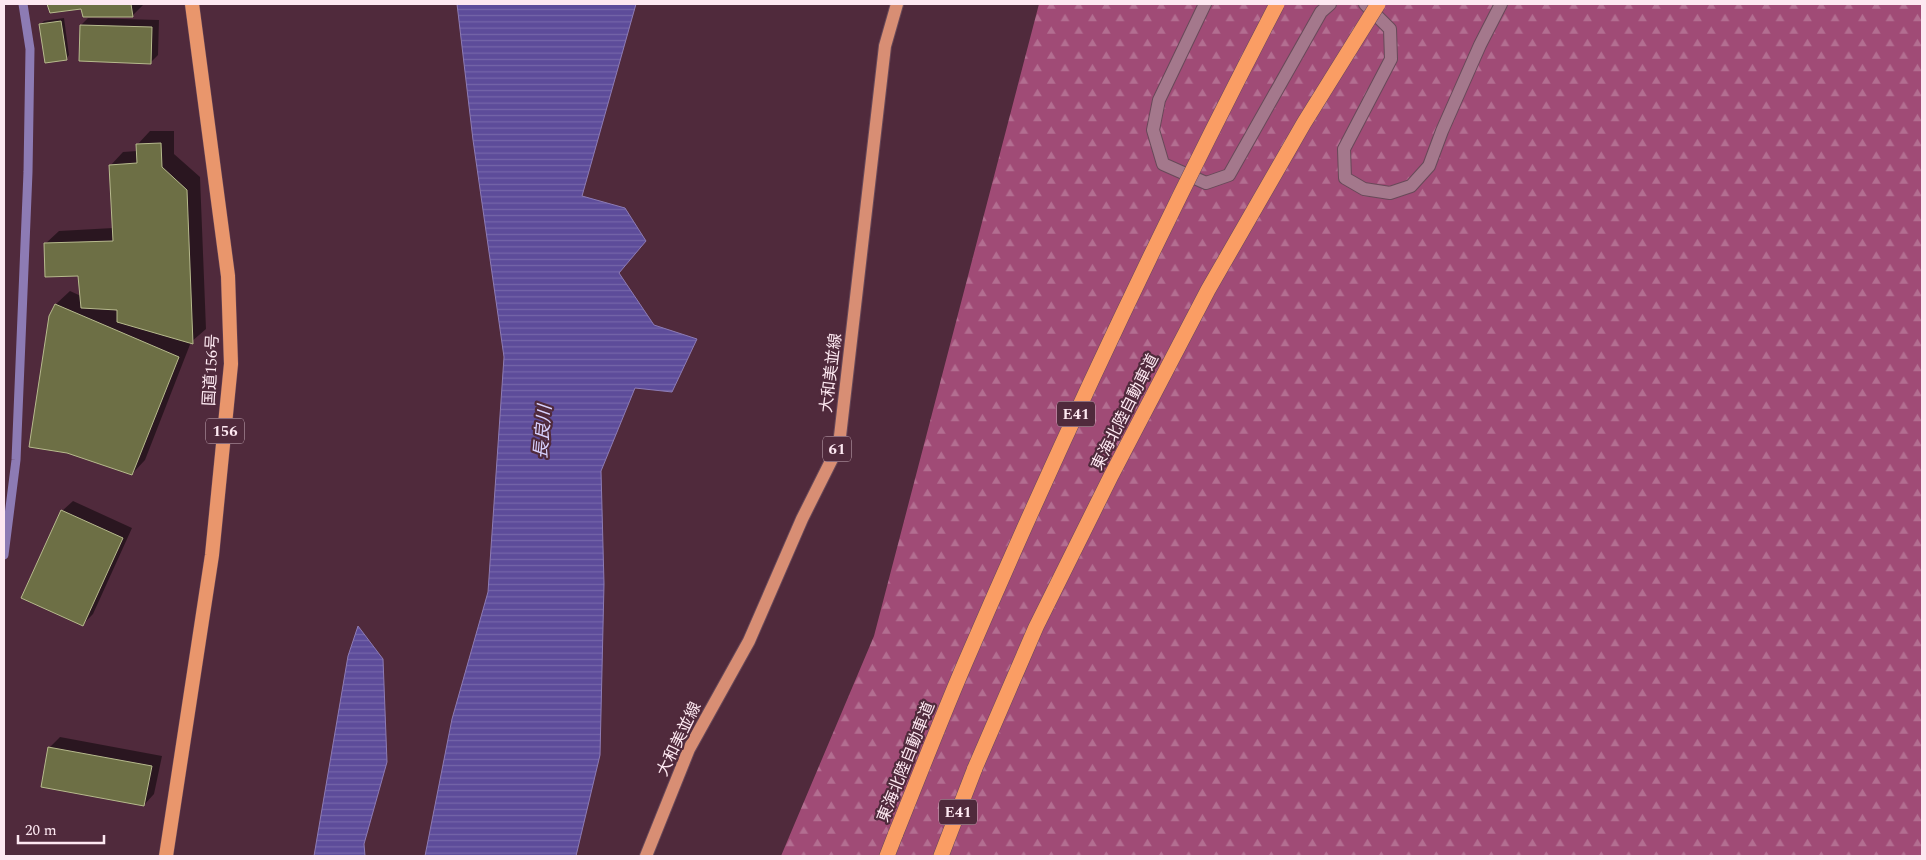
<svg xmlns="http://www.w3.org/2000/svg" width="1926" height="860" viewBox="0 0 1926 860" font-family="Spectral,'Noto Sans JP',serif">
<style>
.forest{fill:url(#forest-firs)}
.water{fill:url(#water-rules);stroke:#8d7bb4}
.shadow{fill:#0007;fill-rule:evenodd}
.lines{fill:none;stroke-linecap:round;stroke-linejoin:round}
.stream{stroke:#8d7bb4;stroke-width:9}
.building{fill:#6d6f45;stroke:#b7ba8d}
.minor-casing{stroke:#684959;stroke-width:14}
.primary-casing{stroke:#684959;stroke-width:14}
.trunk-casing{stroke:#684959;stroke-width:15}
.motorway-casing{stroke:#684959;stroke-width:16}
.minor{stroke:#a4788c;stroke-width:12}
.primary{stroke:#d88e74;stroke-width:12}
.trunk{stroke:#e9966c;stroke-width:14}
.motorway{stroke:#fa9d64;stroke-width:15}
.motorway-bridge-casing{stroke:#684959;stroke-width:16;stroke-linecap:butt}
.motorway-bridge{stroke:#fa9d64;stroke-width:15}
.labels{text-anchor:middle;dominant-baseline:central;stroke-width:4.5;stroke-linejoin:round;paint-order:stroke}
.shield{fill:#502a3c;stroke:#c9afbb;stroke-width:1}
.shield-label{font-size:15px;font-weight:bold;fill:#fde8f1}
.street-label{font-size:16px;fill:#fde8f1;stroke:#502a3c}
.water-label{font-size:18px;font-style:italic;fill:#d7d1fe;stroke:#502a3c}
</style>
<defs>
<pattern id="forest-firs" width="22" height="20" patternUnits="userSpaceOnUse" patternTransform="scale(1.25)"><rect width="22" height="20" fill="#a04b76"/><path d="M5 1l3.5 6h-7zM16 11l3.5 6h-7z" fill="#b36e91"/></pattern>
<pattern id="water-rules" width="6" height="5" patternUnits="userSpaceOnUse" patternTransform="scale(1.25)"><rect width="6" height="5" fill="#5d4c9a"/><path d="M0 2.5h6" fill="none" stroke="#7566a9"/></pattern>
</defs>
<rect width="100%" height="100%" fill="#502a3c"/>
<path class="forest" d="M1039 4H1922V856H781L874 636Z"/>
<path class="water" d="M457 4H636L582 196 625 208 646 241 619 273 654 325 697 339 672 392 635 388 601 471 604 584 600 755 576 856H425L452 719 488 592 504 357 473 140Z
M358 626 383 659 387 762 364 844 365 856H314L348 656Z"/>
<path class="shadow" d="M49 4H143V5L133 15 83 16 82 8 51 12Z
M64 18 69 55 66 59 41 24 44 21Z
M88 18 159 20 158 55 151 62 81 25Z
M150 131H174V154L200 177 206 329 191 342 145 460 132 474 50 317 56 304 70 291 81 296 79 275 45 244 59 231 113 228 110 166 123 152 137 151V145ZM110 308H118V312Z
M73 501 132 528 93 614 83 624 62 511Z
M60 737 162 756 154 794 144 805 49 748Z"/>
<g class="lines">
<path class="stream" d="M4 555 16 460 28 172 30 49 23 4"/>
</g>
<path class="building" d="M47 4H131L133 17H83L81 9 50 13Z
M61 21 67 60 45 63 39 24Z
M80 25 152 27 151 64 79 61Z
M161 143 162 167 187 190 193 344 117 322V310L81 308 78 276 45 277 44 243 113 241 109 165 137 163 136 144Z
M55 304 179 357 132 475 67 453 29 447 49 316Z
M61 510 123 538 83 626 21 598Z
M48 747 152 766 144 806 41 787Z"/>
<g class="lines">
<g class="minor-casing">
<path id="minor" d="M1205 4 1159 100 1153 130 1163 164 1206 183 1229 175 1321 12 1330 4
M1365 4 1390 29 1391 59 1344 149 1345 178 1364 189 1390 193 1411 186 1429 166 1442 131 1480 45 1501 4"/>
</g>
<g class="primary-casing">
<path id="primary" d="M646 856 689 749 749 641 802 519 839 445 885 46 897 4"/>
</g>
<g class="trunk-casing">
<path id="trunk" d="M166 856 212 555 231 364 228 276 192 4"/>
</g>
<g class="motorway-casing">
<path id="motorway" d="M887 856 896 833
M941 856 975 768"/>
</g>
<use href="#minor" class="minor"/>
<use href="#primary" class="primary"/>
<use href="#trunk" class="trunk"/>
<use href="#motorway" class="motorway"/>
<g class="motorway-bridge-casing">
<path id="motorway-bridge" d="M975 768 1036 627 1111 476 1208 290 1304 123 1378 4
M896 833C919 776 941 719 965 663 1061 440 1165 219 1277 4"/>
</g>
<use href="#motorway-bridge" class="motorway-bridge"/>
</g>
<g class="labels">
<g class="shield">
<rect x="1057" y="401.5" width="38" height="25" rx="4"/>
<rect x="206" y="418.5" width="38" height="25" rx="4"/>
<rect x="823" y="436.5" width="28" height="25" rx="4"/>
<rect x="939" y="799.5" width="38" height="25" rx="4"/>
</g>
<g class="shield-label">
<text x="1076" y="414">E41</text>
<text x="225" y="431">156</text>
<text x="837" y="449">61</text>
<text x="958" y="812">E41</text>
</g>
<g class="street-label">
<text transform="translate(211 370) rotate(-87)">国道156号</text>
<text transform="translate(831 373) rotate(-83)">大和美並線</text>
<text transform="translate(1125 412) rotate(-63)">東海北陸自動車道</text>
<text transform="translate(679 739) rotate(-64)">大和美並線</text>
<text transform="translate(906 762) rotate(-68)">東海北陸自動車道</text>
</g>
<g class="water-label">
<text transform="translate(543 432) rotate(-85)">長良川</text>
</g>
</g>
<rect width="1926" height="860" fill="none" stroke="#fde8f1" stroke-width="10"/>
<path d="M18 835v8h86v-8" fill="none" stroke="#fde8f1" stroke-width="2.5"/>
<text x="25" y="835" font-size="15" fill="#fde8f1" stroke="#502a3c" stroke-width="4" paint-order="stroke">20 m</text>
</svg>
